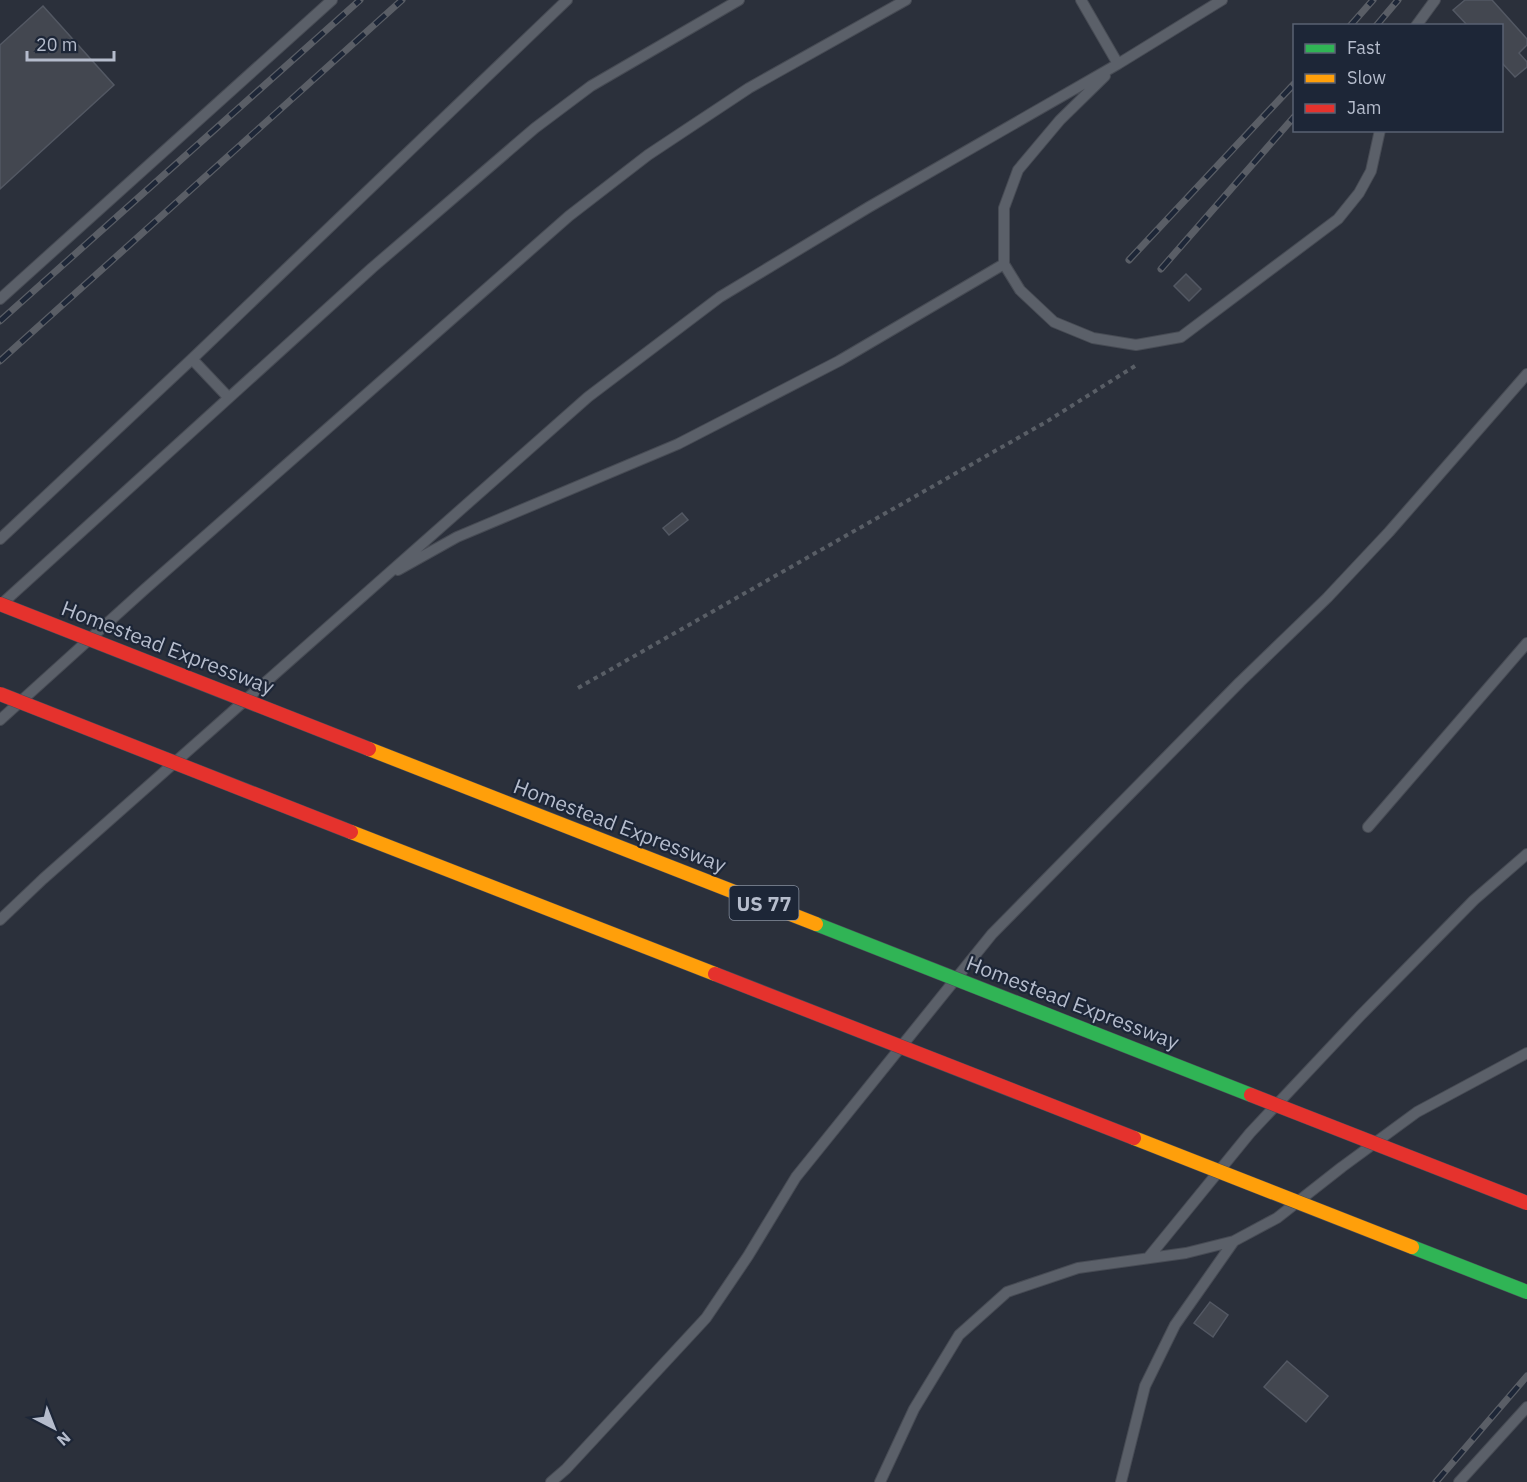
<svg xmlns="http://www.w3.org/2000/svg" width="1527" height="1482" viewBox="0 0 1527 1482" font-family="'IBM Plex Sans',sans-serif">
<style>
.building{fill:#434750;stroke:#535863;stroke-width:1.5}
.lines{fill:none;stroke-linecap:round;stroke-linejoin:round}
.lane-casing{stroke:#474b54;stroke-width:12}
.path{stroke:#595e66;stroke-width:4;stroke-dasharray:4.5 4.5;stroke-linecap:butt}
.lane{stroke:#5b6069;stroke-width:10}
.rail-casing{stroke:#5a5e66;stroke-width:7}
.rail{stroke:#1d2637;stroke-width:4.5;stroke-dasharray:14;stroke-linecap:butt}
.fast-bridge-casing{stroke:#484c57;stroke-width:15;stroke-linecap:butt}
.slow-bridge-casing{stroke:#484c57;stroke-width:15;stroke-linecap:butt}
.jam-bridge-casing{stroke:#484c57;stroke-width:15;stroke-linecap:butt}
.fast-bridge{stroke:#30b455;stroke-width:14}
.slow-bridge{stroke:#ff9f0a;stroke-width:14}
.jam-bridge{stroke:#e5322d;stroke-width:14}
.labels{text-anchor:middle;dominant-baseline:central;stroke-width:4.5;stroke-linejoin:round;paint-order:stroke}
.shield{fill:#1d2637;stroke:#878f9f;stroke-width:1.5}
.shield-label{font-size:20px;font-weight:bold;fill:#b5bccc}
.street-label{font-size:21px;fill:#b5bccc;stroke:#1d2637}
</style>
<rect width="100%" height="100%" fill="#2b303b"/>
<path class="building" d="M1465 0H1492L1527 39V45L1519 53 1527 62V67L1515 77 1502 63V26H1468L1453 10Z
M43 6 114 85 0 189V45Z
M1186 274 1201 289 1189 301 1174 286Z
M682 513 688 520 669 535 663 528Z
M1210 1302 1228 1315 1213 1337 1194 1323Z
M1287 1361 1328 1396 1306 1422 1264 1387Z"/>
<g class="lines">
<g class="lane-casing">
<path id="lane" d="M1081 0 1118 64
M1416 26 1435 0
M1105 76 1060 120 1018 170 1004 208V264L1020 290 1054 322 1093 338 1136 345 1181 337 1338 219 1359 193 1371 171 1380 130
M0 299 332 0
M192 359 228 397
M0 539 192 359 567 0
M398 570 457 537 678 444 839 361 1004 264
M6 600 372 268 535 128 591 86 739 0
M0 720 145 589 569 216 648 155 749 88 906 0
M1368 827 1527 643
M0 920 43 879 588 397 720 297 869 207 1118 64 1222 0
M1148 1258 1250 1133 1361 1015 1474 900 1527 854
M551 1482 566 1469 706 1318 748 1256 796 1177 992 934 1240 682 1327 598 1389 532 1527 374
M880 1482 914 1409 959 1335 1007 1292 1078 1268 1186 1253 1234 1241 1277 1218 1342 1167 1417 1112 1527 1053
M1121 1482 1145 1386 1175 1325 1234 1241
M1459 1482 1527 1407"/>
</g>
<path class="path" d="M578 688 1046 422 1135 366"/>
<use href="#lane" class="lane"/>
<g class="rail-casing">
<path id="rail" d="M1350 26 1373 0
M1376 26 1398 0
M1129 260 1294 84
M1161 269 1294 117
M0 321 360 0
M0 361 402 0
M1436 1482 1527 1376"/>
</g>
<use href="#rail" class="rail"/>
<g class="fast-bridge-casing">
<path id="fast-bridge" d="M816 924 1251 1095
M1412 1247 1527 1292"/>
</g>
<g class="slow-bridge-casing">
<path id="slow-bridge" d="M369 749 816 924
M351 832 715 974
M1134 1138 1412 1247"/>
</g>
<g class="jam-bridge-casing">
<path id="jam-bridge" d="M0 604 369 749
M0 694 351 832
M715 974 1134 1138
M1251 1095 1527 1203"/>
</g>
<use href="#fast-bridge" class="fast-bridge"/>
<use href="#slow-bridge" class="slow-bridge"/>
<use href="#jam-bridge" class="jam-bridge"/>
</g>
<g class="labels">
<rect class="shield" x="729.5" y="886" width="69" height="34" rx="4.5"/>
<g class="shield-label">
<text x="764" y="903">US 77</text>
</g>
<g class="street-label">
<text transform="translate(168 647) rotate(21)">Homestead Expressway</text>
<text transform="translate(620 825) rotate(21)">Homestead Expressway</text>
<text transform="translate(1073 1002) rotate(21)">Homestead Expressway</text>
</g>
</g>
<rect x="1293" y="24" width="210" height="108" fill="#1d2637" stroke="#5a6273" stroke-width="1.5"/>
<rect x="1305" y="44" width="30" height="9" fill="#30b455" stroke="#5a6273" stroke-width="1.5"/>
<text x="1347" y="54" font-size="18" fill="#b5bccc">Fast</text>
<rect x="1305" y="74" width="30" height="9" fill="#ff9f0a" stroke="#5a6273" stroke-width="1.5"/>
<text x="1347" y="84" font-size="18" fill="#b5bccc">Slow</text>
<rect x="1305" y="104" width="30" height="9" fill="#e5322d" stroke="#5a6273" stroke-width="1.5"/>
<text x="1347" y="114" font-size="18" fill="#b5bccc">Jam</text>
<g transform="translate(54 1428) rotate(138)" stroke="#1d2637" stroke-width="4.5" paint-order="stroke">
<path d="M0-4.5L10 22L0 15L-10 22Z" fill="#b5bccc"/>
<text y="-9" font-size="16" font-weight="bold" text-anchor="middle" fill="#b5bccc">N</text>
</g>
<path d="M27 51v9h87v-9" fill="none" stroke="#b5bccc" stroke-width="3"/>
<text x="36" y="51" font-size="18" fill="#b5bccc" stroke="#1d2637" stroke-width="4.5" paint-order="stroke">20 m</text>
</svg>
